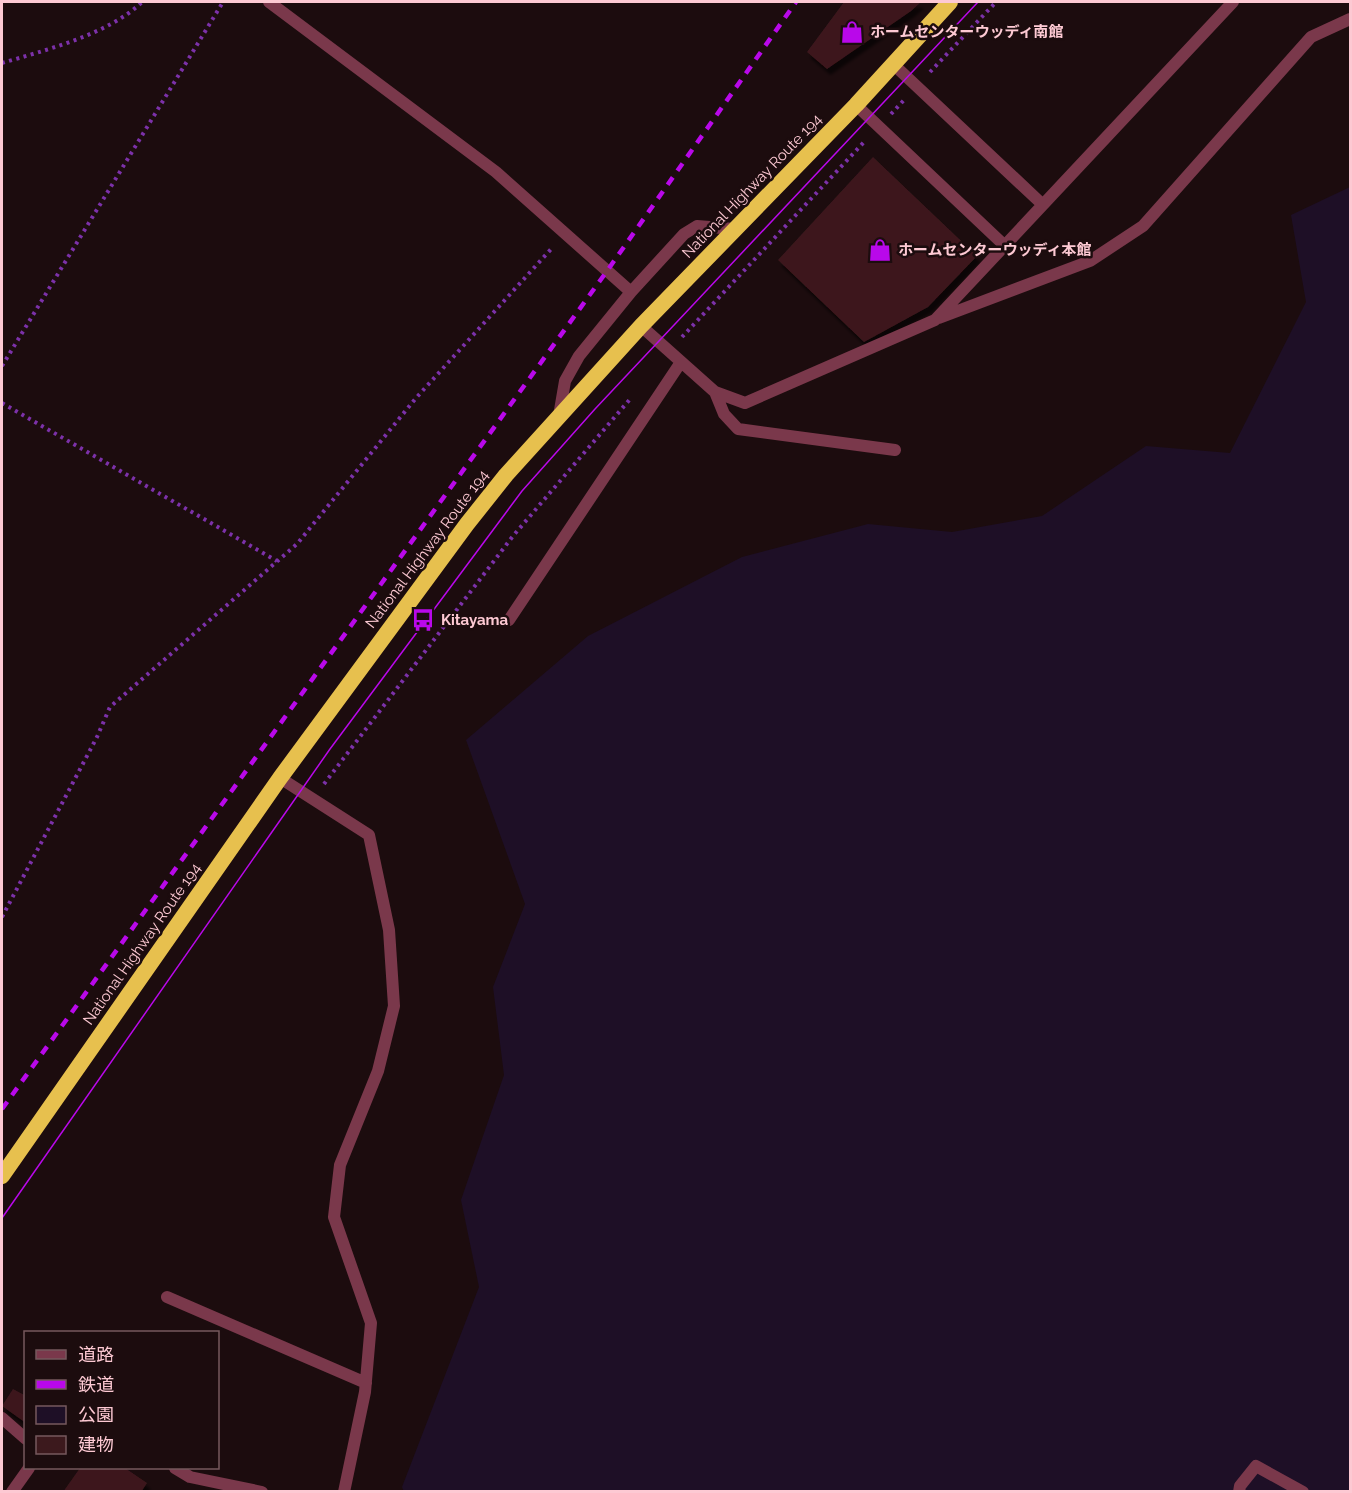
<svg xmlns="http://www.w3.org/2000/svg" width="1352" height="1493" viewBox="0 0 1352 1493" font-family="Raleway,'Noto Sans JP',sans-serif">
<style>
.green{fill:#1e0f26}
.building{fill:#3c191d;filter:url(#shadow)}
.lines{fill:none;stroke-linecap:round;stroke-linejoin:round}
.path{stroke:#7c31a9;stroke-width:4;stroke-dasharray:3 4.5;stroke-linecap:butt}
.service{stroke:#7a384b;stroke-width:12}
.minor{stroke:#7a384b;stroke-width:12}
.trunk{stroke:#e7c04e;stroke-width:16}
.tram{stroke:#b908ea;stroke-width:1.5}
.rail{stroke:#b908ea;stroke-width:4.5;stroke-dasharray:9 8;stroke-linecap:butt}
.labels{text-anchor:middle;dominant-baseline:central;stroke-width:5;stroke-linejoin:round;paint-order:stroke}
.poi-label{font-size:15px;font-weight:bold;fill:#fdc9d3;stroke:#1c0c0e;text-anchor:start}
.street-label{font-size:15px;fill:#fdc9d3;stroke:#1c0c0e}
</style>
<defs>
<filter id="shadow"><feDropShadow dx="3.5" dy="6" stdDeviation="1.5" flood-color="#0009"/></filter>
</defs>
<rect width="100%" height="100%" fill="#1c0c0e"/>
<path class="green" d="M1350 187V1491L404 1492 402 1487 479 1287 461 1200 504 1075 493 987 525 904 466 740 588 636 742 557 868 524 952 532 1042 516 1146 446 1230 453 1306 302 1291 215Z"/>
<path class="building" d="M844 2H921L911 11 827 69 807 52Z
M873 157 977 256 928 307 864 342 778 260Z
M13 1389 26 1396V1423L2 1406Z
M80 1468H125L147 1483 141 1492H63Z"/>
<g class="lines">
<path class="path" d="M2 63C46 50 109 34 142 2
M930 72 996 2
M891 114 904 100
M682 337 865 141
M2 366 223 2
M2 403 277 561
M324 784 513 536 631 398
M2 917 97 737 110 707 297 544 416 398 552 248"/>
<path class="service" d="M856 105 1004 245
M2 1418 26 1439
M12 1492 29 1468"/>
<path class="minor" d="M269 2 496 172 631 292 579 356 565 381 559 416
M893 64 1042 204
M631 292 684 234 697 226 735 229
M939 318 1090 261 1143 226 1311 37 1350 19
M641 326 715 392 745 403 935 320 1233 2
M715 392 724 414 738 429 895 450
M509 620 681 362
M280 778 369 835 389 930 394 1006 378 1071 340 1165 334 1217 371 1323 365 1392 344 1492
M167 1297 366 1383
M175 1468 190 1477 262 1492
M1239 1492 1240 1486 1256 1466 1303 1492"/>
<path class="trunk" d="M2 1176 280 778 467 524 506 475 641 326 856 105 950 2"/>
<path class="tram" d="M2 1218 330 749 522 491 595 409 978 2"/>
<path class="rail" d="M2 1109 607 271 796 2"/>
</g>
<defs>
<g id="shop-bare" transform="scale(1.8)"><path d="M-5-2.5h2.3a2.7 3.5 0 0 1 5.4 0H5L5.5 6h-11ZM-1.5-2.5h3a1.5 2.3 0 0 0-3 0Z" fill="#b908ea" stroke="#1c0c0e" stroke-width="2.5" paint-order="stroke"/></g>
<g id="bus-bare" transform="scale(1.8)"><path d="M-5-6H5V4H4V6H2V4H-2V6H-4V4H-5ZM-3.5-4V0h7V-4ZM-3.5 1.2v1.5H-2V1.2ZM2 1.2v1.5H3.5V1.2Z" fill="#b908ea" stroke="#1c0c0e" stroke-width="2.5" paint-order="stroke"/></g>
</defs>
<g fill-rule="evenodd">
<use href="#shop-bare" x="852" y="32"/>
<use href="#shop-bare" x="880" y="250"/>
<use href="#bus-bare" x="423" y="620"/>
</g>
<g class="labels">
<g class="poi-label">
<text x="870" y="32">ホームセンターウッディ南館</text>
<text x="898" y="250">ホームセンターウッディ本館</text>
<text x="441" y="620">Kitayama</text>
</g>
<g class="street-label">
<text transform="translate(752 186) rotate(-46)">National Highway Route 194</text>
<text transform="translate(427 549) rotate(-53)">National Highway Route 194</text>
<text transform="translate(142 944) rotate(-55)">National Highway Route 194</text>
</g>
</g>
<rect width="1352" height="1493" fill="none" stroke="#fdc9d3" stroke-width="6"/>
<rect x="24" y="1331" width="195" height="138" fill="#1c0c0e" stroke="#76585d" stroke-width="1.5"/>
<rect x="36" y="1350" width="30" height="9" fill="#7a384b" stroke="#76585d" stroke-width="1.5"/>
<text x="78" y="1361" font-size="18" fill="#fdc9d3">道路</text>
<rect x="36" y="1380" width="30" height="9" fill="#b908ea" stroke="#76585d" stroke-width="1.5"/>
<text x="78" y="1391" font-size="18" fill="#fdc9d3">鉄道</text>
<rect x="36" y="1406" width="30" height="18" fill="#1e0f26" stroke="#76585d" stroke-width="1.5"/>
<text x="78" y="1421" font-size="18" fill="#fdc9d3">公園</text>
<rect x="36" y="1436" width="30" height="18" fill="#3c191d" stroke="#76585d" stroke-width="1.5"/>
<text x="78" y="1451" font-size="18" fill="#fdc9d3">建物</text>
</svg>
